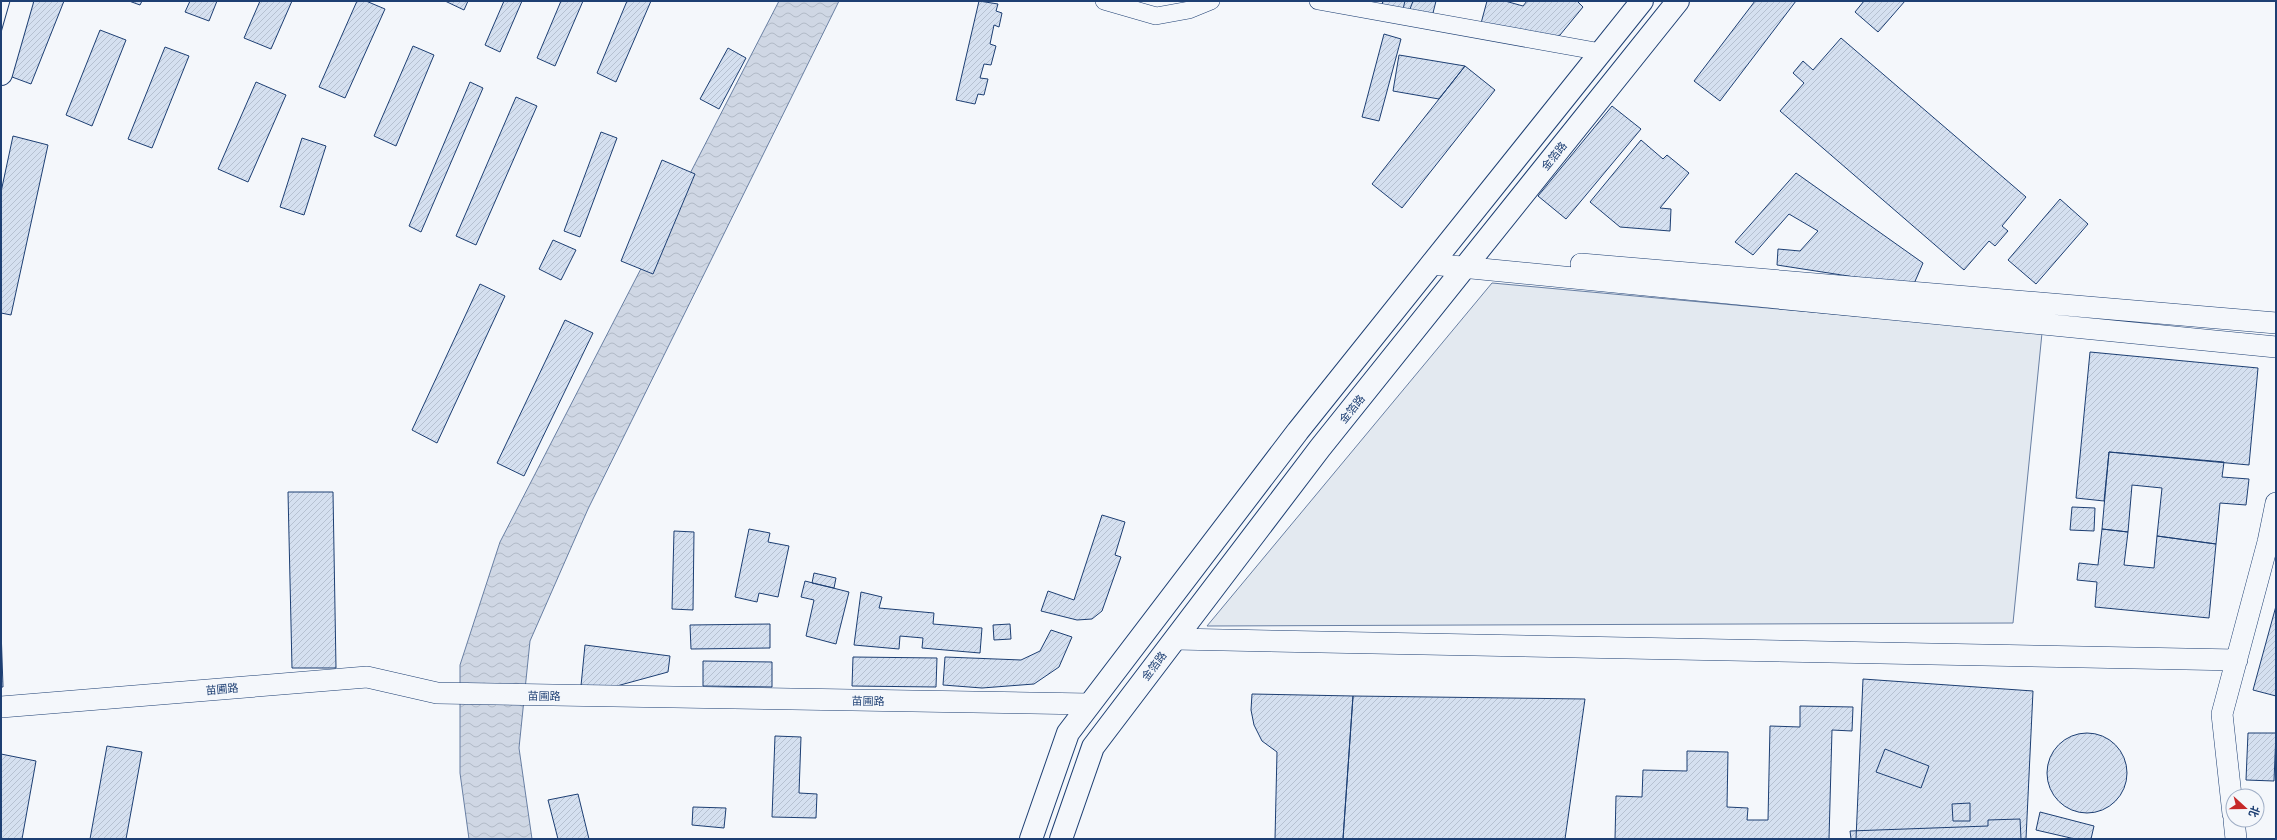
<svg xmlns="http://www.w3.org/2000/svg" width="2277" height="840" viewBox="0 0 2277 840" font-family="'PT Serif','Noto Sans SC',serif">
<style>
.park{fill:#e3e9f0;stroke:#687fa3}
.water{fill:url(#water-waves);stroke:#687fa3}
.building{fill:url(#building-hatch);stroke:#1d3f73}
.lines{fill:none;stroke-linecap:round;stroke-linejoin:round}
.minor-casing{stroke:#1d3f73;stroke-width:18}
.tertiary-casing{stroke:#1d3f73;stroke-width:22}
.secondary-casing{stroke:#1d3f73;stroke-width:24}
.minor{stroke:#f4f7fb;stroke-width:17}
.tertiary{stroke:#f4f7fb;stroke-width:21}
.secondary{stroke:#f4f7fb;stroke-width:22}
.labels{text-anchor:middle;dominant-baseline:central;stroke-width:3;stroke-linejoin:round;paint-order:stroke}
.street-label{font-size:11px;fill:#1d3f73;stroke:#f4f7fb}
</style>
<defs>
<pattern id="water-waves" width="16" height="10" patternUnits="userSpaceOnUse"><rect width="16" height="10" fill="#cfd7e4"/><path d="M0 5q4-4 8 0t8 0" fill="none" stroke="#b1bac7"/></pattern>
<pattern id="building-hatch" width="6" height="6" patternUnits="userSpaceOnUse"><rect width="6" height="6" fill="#d5e0f0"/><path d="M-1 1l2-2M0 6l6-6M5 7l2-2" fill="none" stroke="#b6c1d1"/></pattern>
</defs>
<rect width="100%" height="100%" fill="#f4f7fb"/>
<path class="park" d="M1492 283 2042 333 2013 623 1207 626Z"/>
<path class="water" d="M779 1H839L588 509 530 641 519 748 532 839H469L460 773V665L500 542Z"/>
<path class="building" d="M32 1H64L31 84 4 74Z
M129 1H142L140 5Z
M190 1H217L209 21 185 12Z
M260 1H292L271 49 244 38Z
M357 1H366L385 9 345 98 319 87Z
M445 1H468L464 10Z
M504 1H522L500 52 485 45Z
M561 1H583L555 66 537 58Z
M627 1H651L616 82 597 73Z
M979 1 998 4 996 11 1002 13 999 27 994 25 990 44 996 46 991 65 984 64 980 78 988 79 984 95 978 94 975 104 956 100Z
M1383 1H1413L1407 17 1381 7Z
M1405 1H1436L1431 21 1402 13Z
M1487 1H1505L1523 6 1527 1H1577L1583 7 1560 35 1537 42 1480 27Z
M1755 1H1796L1720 101 1694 81Z
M1864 1H1905L1878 32 1855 12Z
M100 30 126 40 92 126 66 115Z
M1384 34 1401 39 1379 121 1362 117Z
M1841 38 2026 197 2002 226 2008 231 1995 246 1989 241 1964 270 1780 111 1804 83 1793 73 1803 61 1813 70Z
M413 46 434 55 396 146 374 136Z
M165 47 189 56 152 148 128 139Z
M728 48 746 58 719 109 700 99Z
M1399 55 1465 66 1439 99 1393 91Z
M1465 66 1495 90 1402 208 1372 184Z
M256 82 286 95 248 182 218 169Z
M470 82 483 88 421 232 409 226Z
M516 97 537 106 476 245 456 236Z
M1612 106 1641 129 1566 219 1538 196Z
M601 132 617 138 580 237 564 231Z
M13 136 48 145 11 315 1 313V192Z
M302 138 326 146 304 215 280 207Z
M1641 140 1663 159 1667 155 1689 173 1660 208 1671 209 1670 231 1620 227 1590 202Z
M662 160 695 174 653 274 621 261Z
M1796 173 1923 263 1913 286 1777 265 1778 249 1800 251 1818 231 1789 214 1753 255 1735 242Z
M2060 199 2088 224 2036 284 2008 260Z
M553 240 576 250 561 280 539 269Z
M480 284 505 296 437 443 412 430Z
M565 320 593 333 524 476 497 463Z
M2090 352 2258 368 2249 465 2109 452 2104 501 2076 498Z
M2109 452 2224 462 2222 477 2249 479 2246 505 2220 503 2216 544 2157 536 2162 488 2132 485 2128 532 2102 529Z
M288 492H333L336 668H292Z
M2072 507 2095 508 2094 531 2070 530Z
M1102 515 1125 522 1115 555 1121 557 1102 611 1092 619 1077 620 1041 611 1048 591 1074 600Z
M749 529 770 533 768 542 789 546 778 597 759 593 757 602 735 597Z
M2102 529 2128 532 2124 565 2154 568 2157 536 2216 544 2209 618 2095 607 2097 582 2077 580 2079 563 2098 565Z
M674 531 694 532 693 610 672 609Z
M814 573 836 578 834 588 812 583Z
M805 581 849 592 836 644 806 636 814 600 801 597Z
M861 592 882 597 879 608 934 613 933 624 982 628 980 653 922 648 923 638 900 636 899 649 854 645Z
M2276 606V696L2253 690Z
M770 624V648L691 649 690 625Z
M1010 624 1011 639 994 640 993 625Z
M1 629 3 687H1Z
M1051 630 1072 637 1059 667 1034 684 982 688 943 685 945 657 1021 660 1040 651Z
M585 645 670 656 668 672 580 696Z
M853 657 937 658 936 687 852 686Z
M703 661 772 662V687L703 686Z
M1863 679 2033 691 2026 839H1856Z
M1252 694 1353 696 1343 839H1275L1277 752 1262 741 1254 725 1251 710Z
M1353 696 1585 699 1565 839H1343Z
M1800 706 1853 707 1852 731 1832 730 1829 839H1615L1616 796 1642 797 1643 770 1687 771V751L1728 752 1727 807 1748 808 1747 820H1768L1770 726 1800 727Z
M2047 773a40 40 0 1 1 80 0a40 40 0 1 1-80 0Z
M2248 733H2276L2274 781 2246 780Z
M775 736 801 737 799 793 817 794 816 818 772 817Z
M107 746 142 752 126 839H90Z
M1885 749 1929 766 1921 788 1876 772Z
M1 754 36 761 22 839H1Z
M578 794 589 839H558L548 800Z
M1970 803V821H1953L1952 804Z
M693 807 726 808 724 828 692 825Z
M2040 812 2094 826 2091 839H2075L2036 830Z
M2020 819 2021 839H1851L1850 831 1988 826V820Z"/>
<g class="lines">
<g class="minor-casing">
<path id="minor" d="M1104 1 1156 16 1189 10 1211 1
M1318 1 1601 52"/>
</g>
<g class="tertiary-casing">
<path id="tertiary" d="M1431 264 2276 347
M1581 264 2276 323
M1175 639 2237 660
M1 707 367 677 437 693 1090 704
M2233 814 2222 714 2268 542 2276 503
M2234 820 2236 839"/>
</g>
<g class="secondary-casing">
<path id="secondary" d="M1 74 22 1
M1031 839 1068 733 1298 431 1642 1
M1061 839 1093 747 1320 448 1678 1"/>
</g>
<use href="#minor" class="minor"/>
<use href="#tertiary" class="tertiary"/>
<use href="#secondary" class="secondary"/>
</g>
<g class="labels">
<g class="street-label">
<text transform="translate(1554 156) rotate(-51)">金箔路</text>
<text transform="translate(1352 409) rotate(-51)">金箔路</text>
<text transform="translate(1154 666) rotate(-53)">金箔路</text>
<text transform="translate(222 689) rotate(-5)">苗圃路</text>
<text transform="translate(544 696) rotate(1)">苗圃路</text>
<text transform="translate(868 701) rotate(1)">苗圃路</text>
</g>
</g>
<rect width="2277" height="840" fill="none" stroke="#1d3f73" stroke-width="4"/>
<g transform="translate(2245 808) rotate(111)"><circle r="19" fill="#f4f7fb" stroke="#9eadc5"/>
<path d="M0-3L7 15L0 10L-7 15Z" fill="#c62828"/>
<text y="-6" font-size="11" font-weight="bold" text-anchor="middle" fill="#1d3f73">北</text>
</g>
</svg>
